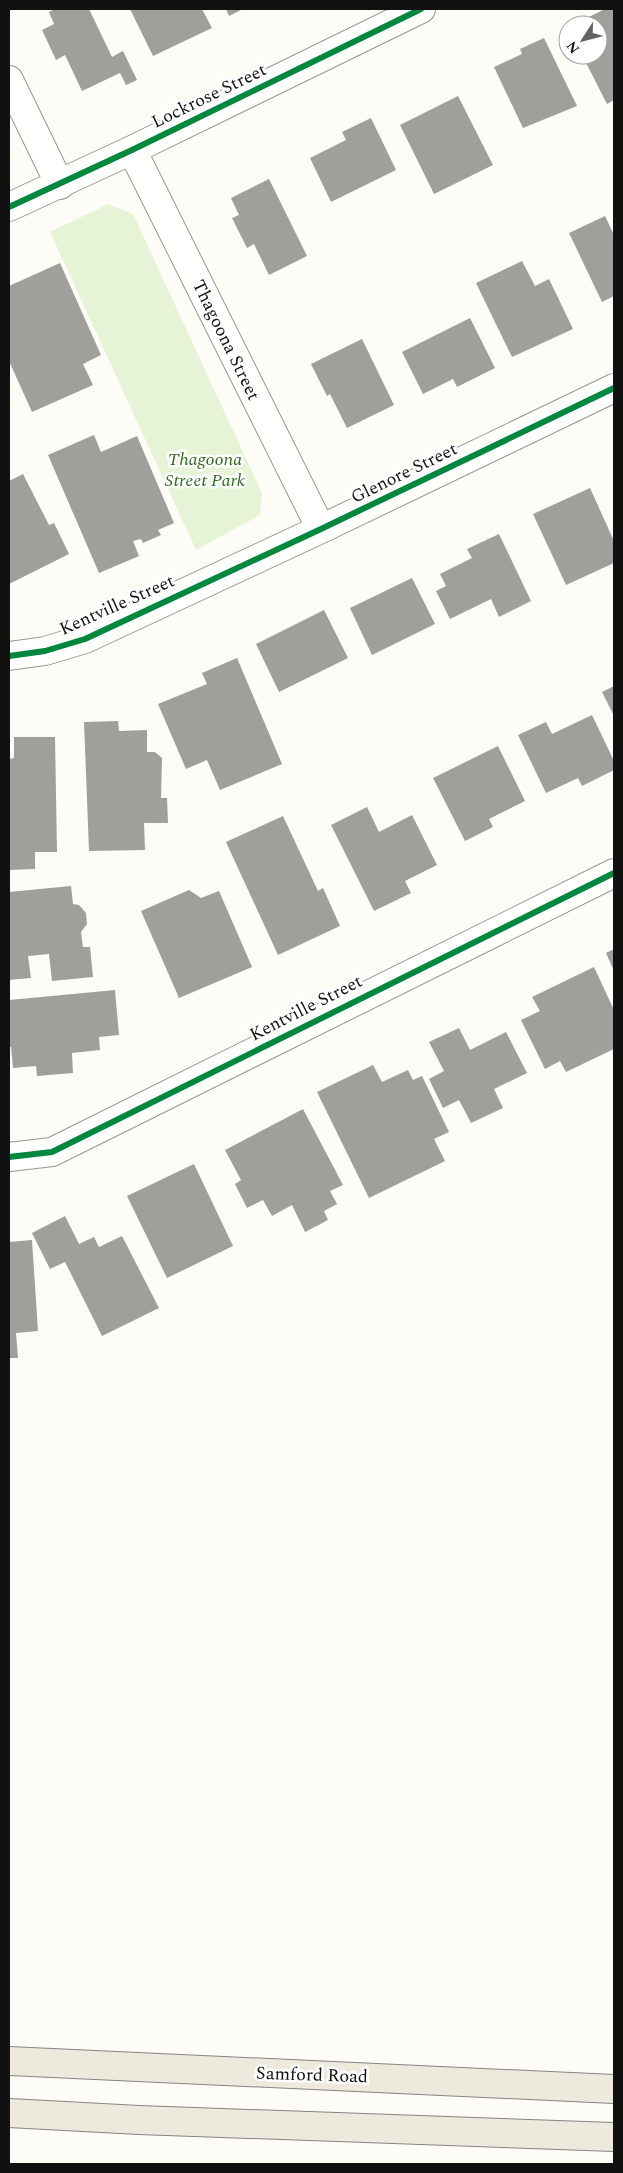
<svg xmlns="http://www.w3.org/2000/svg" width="623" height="2173" viewBox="0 0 623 2173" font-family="Spectral,serif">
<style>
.green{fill:#e7f3d7}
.building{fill:#a19f9c}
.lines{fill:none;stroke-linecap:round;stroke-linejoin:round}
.street-casing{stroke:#979795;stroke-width:30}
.primary-casing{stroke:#858482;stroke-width:30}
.street{stroke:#fffffe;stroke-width:28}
.primary{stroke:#ede9dc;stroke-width:28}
.cycleway-casing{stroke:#fff;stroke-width:9}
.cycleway{stroke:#00873e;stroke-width:6}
.labels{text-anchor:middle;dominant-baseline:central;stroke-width:5;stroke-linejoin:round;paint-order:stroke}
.street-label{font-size:18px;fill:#111;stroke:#fff}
.park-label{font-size:18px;font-style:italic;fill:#2f6b1f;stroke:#fff}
</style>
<rect width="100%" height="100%" fill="#fdfcf7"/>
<path class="green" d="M108 204 133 214 262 493 260 515 196 550 50 232Z"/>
<path class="building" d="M55 9H89L112 57 123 51 137 80 126 85 120 73 82 91 65 55 56 60 42 30 54 24 49 12Z
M130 9H202L212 28 153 56Z
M226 9H243L229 16Z
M605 9H614V100L607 104 582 55H598V25H573Z
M544 38 577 106 523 128 494 67 522 54 520 49Z
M458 96 493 165 434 194 400 125Z
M371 118 396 170 331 202 310 158 346 140 342 132Z
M269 179 307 256 269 275 254 244 247 248 232 218 239 215 231 198Z
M605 216 614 235V296L602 302 569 233Z
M522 261 535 286 549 279 573 329 512 357 476 283Z
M60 263 101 355 83 364 93 385 32 412 9 361V286Z
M470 318 495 368 457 387 453 379 423 394 402 352Z
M362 339 394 405 347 428 330 394 327 396 311 364Z
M94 435 101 452 137 436 174 523 158 530 161 535 143 543 141 539 133 541 139 556 99 573 48 455Z
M23 474 49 525 54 523 69 554 9 584V481Z
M590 488 614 541V563L566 585 533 514Z
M499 534 531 601 499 617 491 599 450 619 436 591 446 586 440 574 472 558 467 549Z
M412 578 435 624 372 655 350 608Z
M324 610 348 658 279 692 256 644Z
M237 658 282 764 220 790 207 760 186 769 158 704 207 684 202 673Z
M614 686V716L602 692Z
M592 715 614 761V770L582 786 578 778 546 793 518 735 546 722 552 734Z
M118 721 119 731 147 730V752H155L162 758 161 798H167L168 823H144L145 850 89 851 84 722Z
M14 737H55L57 852H35V869L9 870V759L14 758Z
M498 746 525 801 489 819 493 827 465 841 433 778Z
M367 807 379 832 412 815 437 865 405 881 411 893 374 911 331 825Z
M283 816 318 891 323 888 340 926 278 955 226 842Z
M71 886 73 904 79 905 86 913 87 924 81 932 83 947H90L93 977 52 981 49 954 28 956 31 978 9 980V892Z
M189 890 201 898 219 891 252 967 179 998 141 911Z
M614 949V971L606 953Z
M594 967 614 1010V1049L566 1072 560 1061 545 1069 521 1020 540 1011 532 997Z
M115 990 119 1035 99 1037 100 1050 72 1053 73 1073 37 1076 36 1066 13 1068 11 1047H9V1000Z
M459 1028 470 1050 506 1032 527 1073 494 1089 503 1108 471 1123 459 1100 443 1108 429 1079 444 1071 429 1042Z
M373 1065 382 1082 408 1070 413 1080 422 1076 449 1132 434 1139 445 1161 369 1198 317 1092Z
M303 1109 343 1185 330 1191 337 1204 324 1211 328 1220 305 1232 292 1205 272 1216 263 1200 247 1208 235 1184 241 1180 225 1150Z
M194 1164 233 1246 167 1278 127 1196Z
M65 1216 79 1244 94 1237 99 1247 122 1236 159 1308 102 1336 65 1262 50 1269 32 1233Z
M32 1240 38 1331 16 1333 18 1358H9V1242Z"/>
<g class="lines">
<g class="street-casing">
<path id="street" d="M9 80 60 185
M132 150 321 529
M9 207 132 150 421 9
M9 656 45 651 85 639 321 529 614 388
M9 1157 52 1152 614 873"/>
</g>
<g class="primary-casing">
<path id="primary" d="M9 2061 614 2089
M9 2113 139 2120 614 2137"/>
</g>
<use href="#street" class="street"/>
<use href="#primary" class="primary"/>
<g class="cycleway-casing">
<path id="cycleway" d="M9 207 132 150 421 9
M9 656 45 651 85 639 321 529 614 388
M9 1157 52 1152 614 873"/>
</g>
<use href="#cycleway" class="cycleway"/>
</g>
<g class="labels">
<g class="street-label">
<text transform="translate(209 96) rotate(-26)">Lockrose Street</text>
<text transform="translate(226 340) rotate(64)">Thagoona Street</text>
<text transform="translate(404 473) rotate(-26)">Glenore Street</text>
<text transform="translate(117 605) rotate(-24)">Kentville Street</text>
<text transform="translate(306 1008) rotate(-27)">Kentville Street</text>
<text transform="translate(312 2075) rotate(2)">Samford Road</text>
</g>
<g class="park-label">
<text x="205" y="459">Thagoona<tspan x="205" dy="21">Street Park</tspan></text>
</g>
</g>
<rect width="623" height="2173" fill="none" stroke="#111111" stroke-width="20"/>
<g transform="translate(583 40) rotate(234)"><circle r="24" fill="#ffffff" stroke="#a0a0a0"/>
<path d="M0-4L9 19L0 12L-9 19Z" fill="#646362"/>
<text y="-8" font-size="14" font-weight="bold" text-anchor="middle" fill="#111111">N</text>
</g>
</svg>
